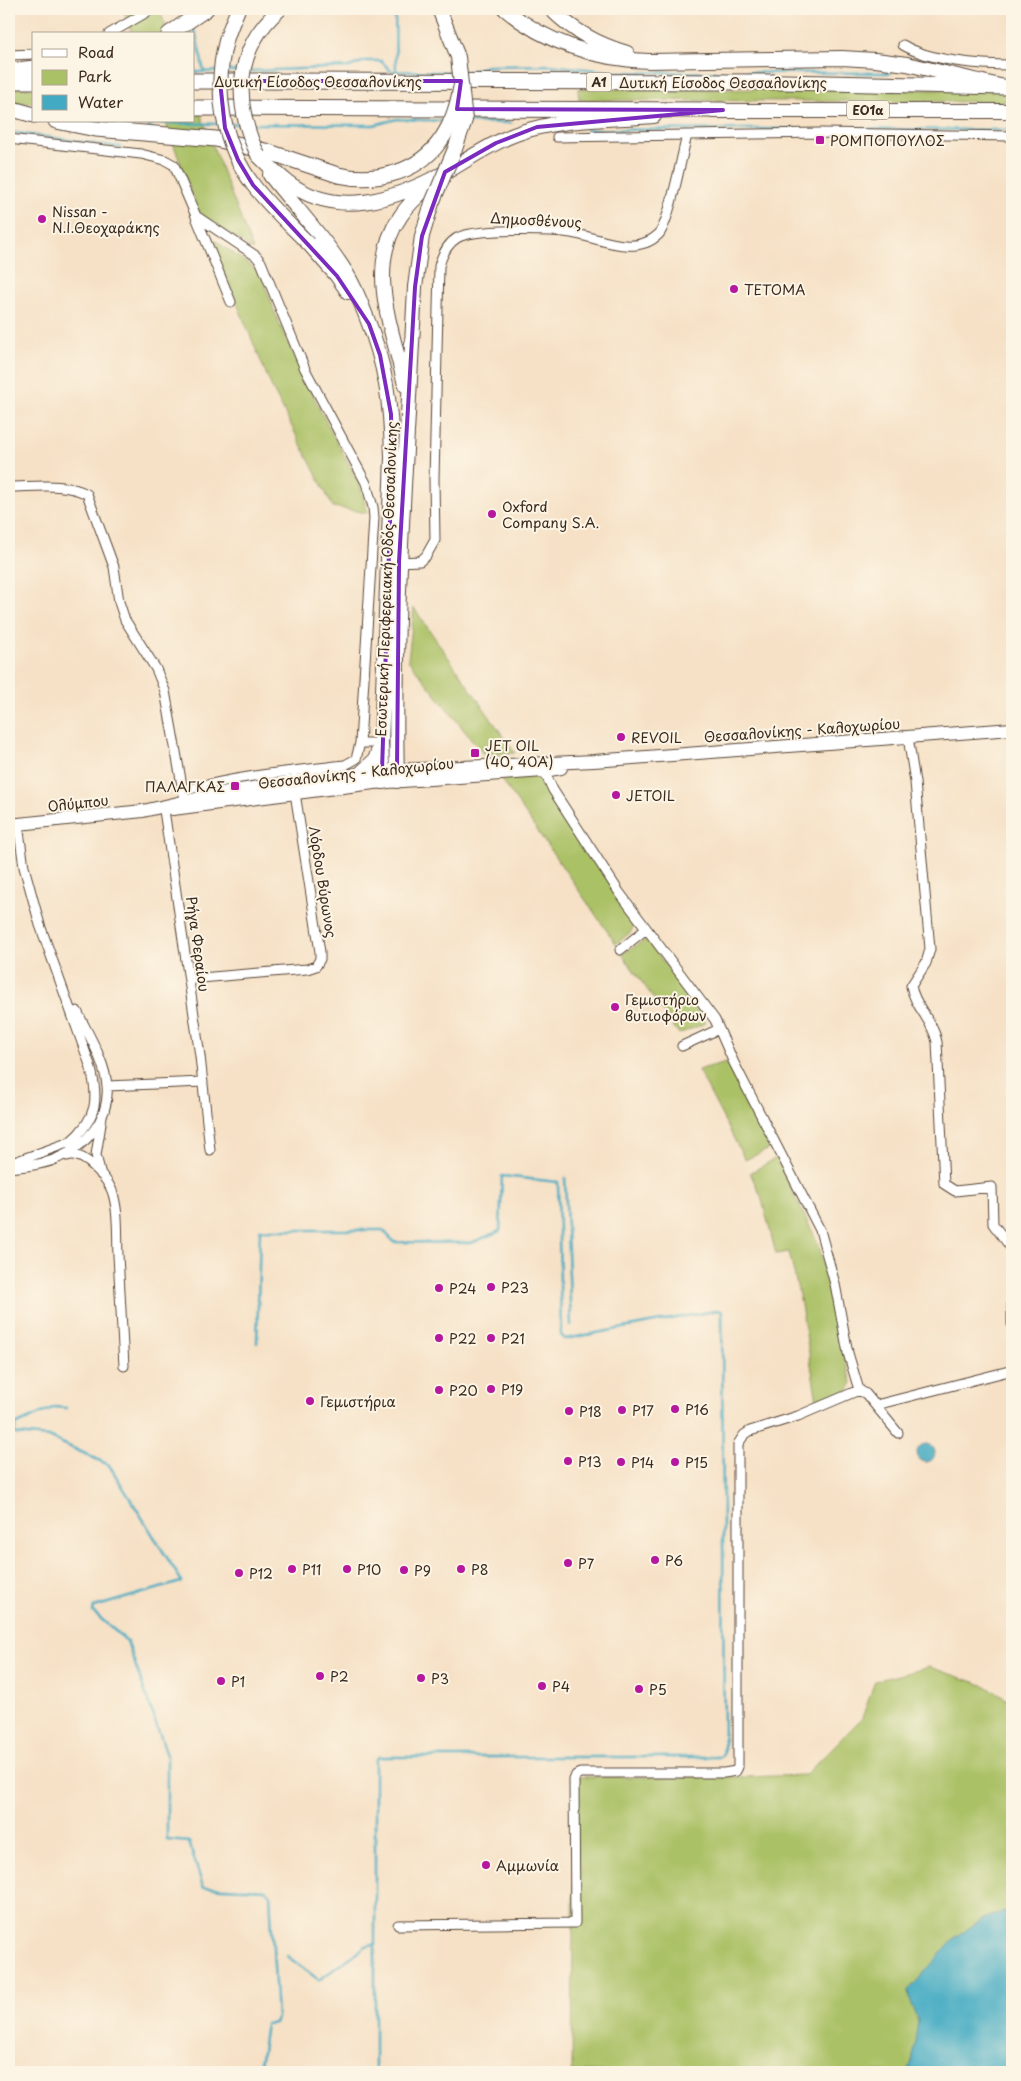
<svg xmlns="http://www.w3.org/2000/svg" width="1021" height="2081" viewBox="0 0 1021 2081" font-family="'Playpen Sans',sans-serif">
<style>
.green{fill:#abc166;stroke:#737642}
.water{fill:#42aac2;stroke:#3e6a70}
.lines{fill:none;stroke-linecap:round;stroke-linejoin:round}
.stream{stroke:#42aac2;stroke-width:2.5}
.minor-casing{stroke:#574537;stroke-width:11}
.secondary-casing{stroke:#574537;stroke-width:14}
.trunk-casing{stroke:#574537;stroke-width:16}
.motorway-casing{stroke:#574537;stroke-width:17}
.minor{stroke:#fff;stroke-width:9}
.secondary{stroke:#fff;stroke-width:12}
.trunk{stroke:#fff;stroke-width:14}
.motorway{stroke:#fff;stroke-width:15}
.trunk-bridge-casing{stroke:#574537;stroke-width:16;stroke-linecap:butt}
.motorway-bridge-casing{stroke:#574537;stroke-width:17;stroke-linecap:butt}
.trunk-bridge{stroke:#fff;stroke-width:14}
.motorway-bridge{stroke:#fff;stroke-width:15}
.marked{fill:none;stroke:#7b2cbf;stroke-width:4;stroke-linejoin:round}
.poi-dot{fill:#b5179e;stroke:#fcf5e5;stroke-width:2}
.labels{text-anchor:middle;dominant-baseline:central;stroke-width:4;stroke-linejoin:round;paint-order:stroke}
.shield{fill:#fcf5e5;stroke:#75675a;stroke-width:1}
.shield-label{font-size:12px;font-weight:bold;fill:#3b2a1e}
.street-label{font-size:14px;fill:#3b2a1e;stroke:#fcf5e5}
.poi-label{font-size:14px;fill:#3b2a1e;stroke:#fcf5e5;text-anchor:start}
</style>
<rect width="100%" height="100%" fill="#fcf5e5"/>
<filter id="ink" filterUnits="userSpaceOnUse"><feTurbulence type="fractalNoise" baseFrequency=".02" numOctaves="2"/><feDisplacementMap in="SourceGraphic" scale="10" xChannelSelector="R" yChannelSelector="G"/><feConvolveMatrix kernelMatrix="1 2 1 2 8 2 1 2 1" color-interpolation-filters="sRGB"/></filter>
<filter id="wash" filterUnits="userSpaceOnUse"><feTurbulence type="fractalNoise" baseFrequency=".0096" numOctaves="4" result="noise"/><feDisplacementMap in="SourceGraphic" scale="20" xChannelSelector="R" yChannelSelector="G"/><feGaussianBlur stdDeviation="1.12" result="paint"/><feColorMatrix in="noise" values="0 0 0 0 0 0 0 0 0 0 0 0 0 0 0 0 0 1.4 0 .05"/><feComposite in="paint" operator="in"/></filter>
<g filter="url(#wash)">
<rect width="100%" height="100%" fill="#f6e1c6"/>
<path class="green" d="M123 9H159L169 34H132Z
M9 88H34V103H9Z
M578 89 1012 90V102L579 100Z
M194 97 253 250 200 213 195 203 165 121H194Z
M209 236 261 273 278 321 321 412 359 483 368 513 333 507 272 388Z
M414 608 515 753 484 755 408 660Z
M533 775 542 782 635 920 631 932 616 944 502 780Z
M647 939 706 1023 679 1034 622 954Z
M726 1062 771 1148 745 1160 698 1070Z
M776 1158 819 1245 837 1334 852 1382 849 1390 817 1401 800 1299 789 1252 776 1254 761 1196 750 1173Z
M929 1667 986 1686 1012 1703V1908L981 1920 911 2005 919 2021 912 2063 907 2072H572L574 1777H745L805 1775 862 1718 875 1681Z"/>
<path class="water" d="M917 1453a9 9 0 1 1 18 0a9 9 0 1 1-18 0Z
M1012 1908V2072H907L912 2063 918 2021 911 2005 909 1990 955 1937 981 1920Z"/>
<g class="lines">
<path class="stream" d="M181 9 185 16
M395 9 396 71
M191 25 196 34 204 72 217 71
M225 71H239
M250 71 349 67 365 61H381L391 71 454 72
M194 72H204
M464 73 488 66 549 65 615 72 890 73
M469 122 511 123
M229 124H241
M252 124 374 125 397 119 446 121
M148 128 154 123 221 124
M856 129 1012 130
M586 130 796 129
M9 132 120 147
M565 1178 571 1325
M257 1343 260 1230H383L394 1242 471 1243 500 1231 502 1176 558 1182 561 1335 565 1339 719 1310 722 1312 724 1752 721 1757H378L375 1760V2072
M66 1408 55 1407 15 1425V1434L49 1437 109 1465 181 1580V1582L94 1607 93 1612 127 1641 167 1755V1840L189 1842 203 1887 266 1890 270 1895 277 2018 275 2023 266 2024 259 2072
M287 1956 319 1980 366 1946 374 1944"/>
</g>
</g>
<g filter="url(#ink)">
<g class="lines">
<g class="minor-casing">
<path id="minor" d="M109 34 152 9
M903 45C929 61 981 65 1012 65
M9 55 34 54
M557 137 687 135
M9 139 141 154 165 160 174 165 196 216 256 256 261 262 305 369 366 483 373 507 374 518 360 743 356 759 345 765C291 771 235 776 183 791L187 805
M196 217 231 302
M9 487C34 487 65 482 87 494L114 567 119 602 125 620 156 669 165 691 183 791
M399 562 420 561 426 556 435 540 434 479 439 266C442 255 447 244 457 238 474 228 550 230 571 233 598 237 635 258 659 234 669 223 682 155 687 135L821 133 1012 136
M908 737 915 782 930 949 926 963 911 986C915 1008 933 1020 937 1042L944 1184 955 1191 992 1187 993 1224 1012 1249
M360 743H381
M544 771 553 790 619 892 715 1020 734 1063 820 1230 835 1284 848 1353 859 1390 866 1394 898 1433
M164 810 200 1056 210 1150
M620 950 646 929
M189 979 307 969 316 966 320 959V952L295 793
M682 1046 719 1029
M107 1086 203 1082
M101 1124 96 1155 101 1175
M67 1156C83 1150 109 1179 113 1194 119 1213 117 1236 118 1255 120 1292 122 1329 124 1366
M9 1164 70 1142C98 1118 99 1098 90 1065L40 925 24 867 18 824
M9 1168C24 1166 44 1165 58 1158 86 1146 110 1119 107 1086 105 1061 88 1034 77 1011
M1012 1297V1324
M876 1405 1009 1371 1012 1369
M398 1925 575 1923 574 1780 576 1775 580 1773H724L736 1771 738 1767V1444L744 1435 750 1431 798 1416 859 1390"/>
</g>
<g class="secondary-casing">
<path id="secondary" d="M173 809 374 783 544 771 561 768
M9 825 143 811 222 793 294 781 397 770 594 761 1012 729"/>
</g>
<g class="trunk-casing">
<path id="trunk" d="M505 9C544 42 598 60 649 61L842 58 875 60 907 64 1004 87H1012
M551 9C572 30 599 45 627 53
M713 111H1012
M258 155C267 164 276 173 286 181 337 220 395 200 446 172 469 159 491 143 516 134 559 118 609 120 654 116
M270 175C295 207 324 237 345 271 354 285 360 300 366 316 386 365 391 404 392 457L381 743 383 782
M309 244 337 276 348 292
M405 385C393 330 365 268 400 217 409 203 422 192 435 181
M361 773 375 760 379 749
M397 781C393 616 407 451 415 287"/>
</g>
<g class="motorway-casing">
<path id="motorway" d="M169 34 206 9
M9 71 34 68
M9 81H34
M194 81 783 82 1004 87
M9 108 34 115
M194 108 723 110
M56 121 96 129 216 139 269 152 338 175"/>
</g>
<use href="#minor" class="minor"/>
<use href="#secondary" class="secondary"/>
<use href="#trunk" class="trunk"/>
<use href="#motorway" class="motorway"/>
<g class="trunk-bridge-casing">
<path id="trunk-bridge" d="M238 9C234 19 229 30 226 41 213 90 223 145 254 186 270 207 290 225 309 244
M258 155C233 103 234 49 280 9
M415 287 422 236 432 203 455 149 465 120 458 57 439 9"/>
</g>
<g class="motorway-bridge-casing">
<path id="motorway-bridge" d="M338 175C356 179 373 179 391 174 434 163 454 128 461 87"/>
</g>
<use href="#trunk-bridge" class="trunk-bridge"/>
<use href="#motorway-bridge" class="motorway-bridge"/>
</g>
</g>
<path class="marked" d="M220 81H461L457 109 723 110 537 127 496 143 445 172 422 236 415 287 399 562 397 770 382 771 392 457 391 414 380 355 369 324 337 276 253 185 238 160 225 128Z"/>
<g class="poi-dot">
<rect x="815" y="135" width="10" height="10" rx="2.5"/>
<circle cx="42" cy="219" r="5"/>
<circle cx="734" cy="289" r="5"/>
<circle cx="492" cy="514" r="5"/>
<circle cx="621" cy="737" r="5"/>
<rect x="470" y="748" width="10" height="10" rx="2.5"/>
<rect x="230" y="781" width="10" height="10" rx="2.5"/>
<circle cx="616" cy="795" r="5"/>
<circle cx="615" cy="1007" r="5"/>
<circle cx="491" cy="1287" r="5"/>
<circle cx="439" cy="1288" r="5"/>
<circle cx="439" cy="1338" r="5"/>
<circle cx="491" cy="1338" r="5"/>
<circle cx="491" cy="1389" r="5"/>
<circle cx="439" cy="1390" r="5"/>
<circle cx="310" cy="1401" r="5"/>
<circle cx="675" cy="1409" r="5"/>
<circle cx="622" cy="1410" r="5"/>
<circle cx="569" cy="1411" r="5"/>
<circle cx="568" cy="1461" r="5"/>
<circle cx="621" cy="1462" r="5"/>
<circle cx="675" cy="1462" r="5"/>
<circle cx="655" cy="1560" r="5"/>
<circle cx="568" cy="1563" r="5"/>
<circle cx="292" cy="1569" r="5"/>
<circle cx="347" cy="1569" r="5"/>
<circle cx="461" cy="1569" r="5"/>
<circle cx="404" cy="1570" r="5"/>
<circle cx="239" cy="1573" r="5"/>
<circle cx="320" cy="1676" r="5"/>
<circle cx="421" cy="1678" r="5"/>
<circle cx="221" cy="1681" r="5"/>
<circle cx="542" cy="1686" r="5"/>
<circle cx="639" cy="1689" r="5"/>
<circle cx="486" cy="1865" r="5"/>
</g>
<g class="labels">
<g class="shield">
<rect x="586.5" y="72.5" width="25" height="19" rx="4"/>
<rect x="847" y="100.5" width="42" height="19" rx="4"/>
</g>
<g class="shield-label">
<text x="599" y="82">Α1</text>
<text x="868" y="110">ΕΟ1α</text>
</g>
<g class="street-label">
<text x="318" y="81">Δυτική Είσοδος Θεσσαλονίκης</text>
<text x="723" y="82">Δυτική Είσοδος Θεσσαλονίκης</text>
<text transform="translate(536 220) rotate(3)">Δημοσθένους</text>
<text transform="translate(386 579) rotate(-88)">Εσωτερική Περιφερειακή Οδός Θεσσαλονίκης</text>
<text transform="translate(802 730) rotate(-4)">Θεσσαλονίκης - Καλοχωρίου</text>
<text transform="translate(356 773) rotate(-6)">Θεσσαλονίκης - Καλοχωρίου</text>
<text transform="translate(78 803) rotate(-6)">Ολύμπου</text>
<text transform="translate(323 882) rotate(81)">Λόρδου Βύρωνος</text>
<text transform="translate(198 944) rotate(82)">Ρήγα Φεραίου</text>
</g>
<g class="poi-label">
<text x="830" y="140">ΡΟΜΠΟΠΟΥΛΟΣ</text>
<text x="52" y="211">Nissan -<tspan x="52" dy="16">Ν.Ι.Θεοχαράκης</tspan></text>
<text x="744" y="289">TETOMA</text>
<text x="502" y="506">Oxford<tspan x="502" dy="16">Company S.A.</tspan></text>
<text x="631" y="737">REVOIL</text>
<text x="485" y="745">JET OIL<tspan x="485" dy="16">(40, 40Α)</tspan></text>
<text x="225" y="786" text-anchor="end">ΠΑΛΑΓΚΑΣ</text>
<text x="626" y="795">JETOIL</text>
<text x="625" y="999">Γεμιστήριο<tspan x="625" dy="16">βυτιοφόρων</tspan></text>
<text x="501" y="1287">P23</text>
<text x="449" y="1288">P24</text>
<text x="449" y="1338">P22</text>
<text x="501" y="1338">P21</text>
<text x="501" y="1389">P19</text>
<text x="449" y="1390">P20</text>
<text x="320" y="1401">Γεμιστήρια</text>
<text x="685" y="1409">P16</text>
<text x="632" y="1410">P17</text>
<text x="579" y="1411">P18</text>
<text x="578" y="1461">P13</text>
<text x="631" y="1462">P14</text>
<text x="685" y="1462">P15</text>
<text x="665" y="1560">P6</text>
<text x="578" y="1563">P7</text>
<text x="302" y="1569">P11</text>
<text x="357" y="1569">P10</text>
<text x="471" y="1569">P8</text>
<text x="414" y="1570">P9</text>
<text x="249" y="1573">P12</text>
<text x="330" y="1676">P2</text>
<text x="431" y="1678">P3</text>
<text x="231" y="1681">P1</text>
<text x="552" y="1686">P4</text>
<text x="649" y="1689">P5</text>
<text x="496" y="1865">Αμμωνία</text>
</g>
</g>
<rect width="1021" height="2081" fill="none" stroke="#fcf5e5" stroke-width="30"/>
<rect x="32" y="32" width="162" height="90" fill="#fcf5e5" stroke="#afa495"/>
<rect x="42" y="49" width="25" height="8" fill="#ffffff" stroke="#afa495"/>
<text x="78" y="58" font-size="15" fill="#3b2a1e">Road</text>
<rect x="42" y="70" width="25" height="15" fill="#abc166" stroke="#afa495"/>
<text x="78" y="82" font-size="15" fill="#3b2a1e">Park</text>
<rect x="42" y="95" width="25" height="15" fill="#42aac2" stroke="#afa495"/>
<text x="78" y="108" font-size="15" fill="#3b2a1e">Water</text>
</svg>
